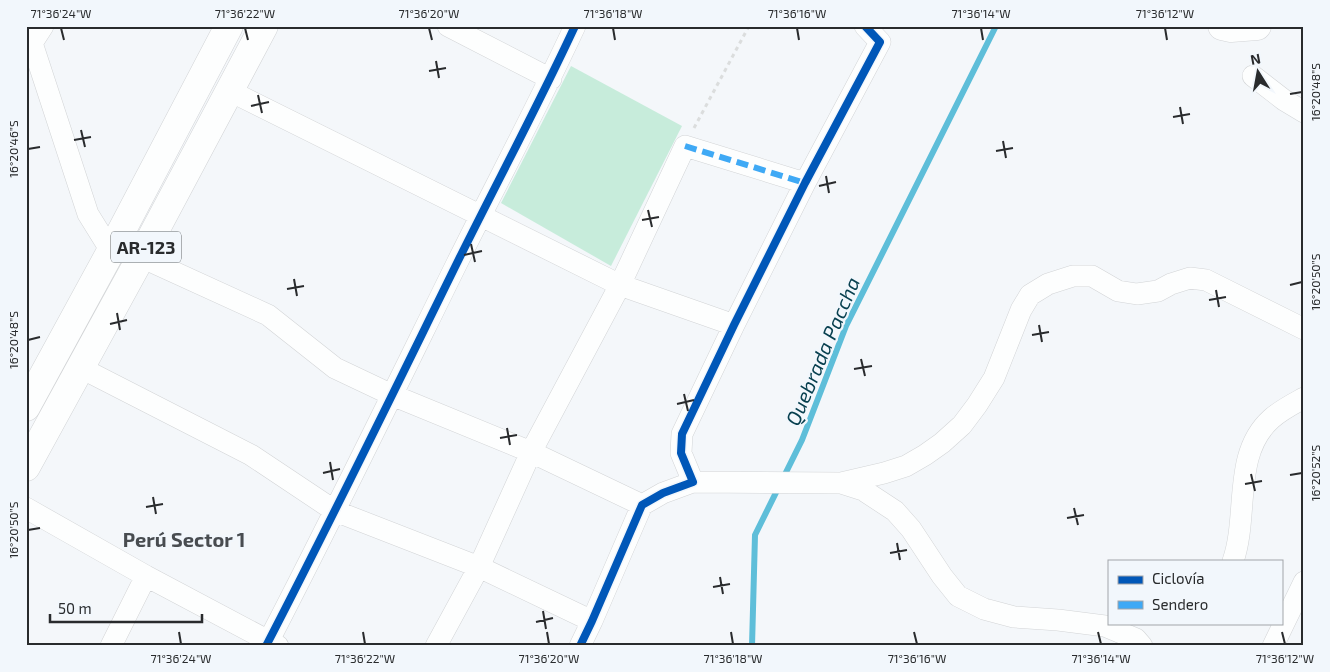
<svg xmlns="http://www.w3.org/2000/svg" width="1330" height="672" viewBox="0 0 1330 672" font-family="'Exo 2',sans-serif">
<style>
.green{fill:#c7ecdb}
.lines{fill:none;stroke-linecap:round;stroke-linejoin:round}
.stream{stroke:#5ebed9;stroke-width:6}
.minor-casing{stroke:#d2d4d6;stroke-width:22}
.primary-casing{stroke:#d2d4d6;stroke-width:29}
.path{stroke:#dbdddd;stroke-width:3;stroke-dasharray:4 4;stroke-linecap:butt}
.minor{stroke:#fdfefe;stroke-width:21}
.primary{stroke:#fdfefe;stroke-width:28}
.quiet{stroke:#3fa9f5;stroke-width:6;stroke-dasharray:12 6;stroke-linecap:butt}
.cycleway-casing{stroke:#f2f7fc;stroke-width:11}
.cycleway{stroke:#0057b8;stroke-width:8}
.ticks{fill:none;stroke:#292b2d;stroke-width:2}
.labels{text-anchor:middle;dominant-baseline:central;stroke-width:4.5;stroke-linejoin:round;paint-order:stroke}
.shield{fill:#f2f7fc;stroke:#65686b;stroke-width:1}
.shield-label{font-size:18px;font-weight:bold;fill:#292b2d}
.water-label{font-size:20px;font-style:italic;fill:#08404f;stroke:#f2f7fc}
.neighbourhood-label{font-size:20px;font-weight:bold;fill:#484c50;stroke:#f2f7fc}
.neatline{fill:none;stroke:#292b2d;stroke-width:2}
.ticks-label{font-size:12px;text-anchor:middle;fill:#292b2d}
</style>
<rect width="100%" height="100%" fill="#f4f7fa"/>
<path class="green" d="M571 66 682 126 611 266 501 203Z"/>
<g class="lines">
<path class="stream" d="M752 646 755 535 802 440 846 326 996 26"/>
<g class="minor-casing">
<path id="minor" d="M448 26 551 79
M32 43 88 214 111 251
M26 45 32 43 43 26
M1253 76 1284 100 1304 112
M230 91 620 285 734 325
M141 257 268 315 335 368 392 395 531 452 642 505
M81 368 251 455 335 511 479 567 592 621
M693 482 841 483 863 490 895 511 911 529 942 576 958 596 984 609 1014 617 1058 620 1105 626 1136 639 1142 646
M841 483 884 473 906 466 925 455 942 443 962 425 977 405 994 378 1021 310 1030 295 1048 284 1073 276H1092L1118 291 1137 294 1158 291 1171 284 1190 278 1206 280 1304 329
M26 508 146 576 278 646
M1233 561C1249 515 1232 454 1271 419 1281 410 1293 404 1304 398
M111 646 146 576
M266 646C332 519 394 391 457 263 496 184 538 106 575 26
M436 646 479 567 531 452 620 285 685 146 805 183
M580 646 592 621 642 505 663 493 693 482 681 453 682 434 734 325 805 183 880 42 865 26
M1273 646 1304 582"/>
</g>
<g class="primary-casing">
<path id="primary" d="M1222 26 1231 28 1257 26
M26 407 111 251 229 26
M26 467 141 257 264 26"/>
</g>
<path class="path" d="M694 128 749 26"/>
<use href="#minor" class="minor"/>
<use href="#primary" class="primary"/>
<path class="quiet" d="M685 146 805 183"/>
<g class="cycleway-casing">
<path id="cycleway" d="M266 646C332 519 394 391 457 263 496 184 538 106 575 26
M580 646 592 621 642 505 663 493 693 482 681 453 682 434 734 325 805 183 880 42 865 26"/>
</g>
<use href="#cycleway" class="cycleway"/>
</g>
<path class="ticks" d="M61 28 64 40M245 28 248 40M429 28 432 40M613 28 615 40M797 28 799 40M981 28 983 40M1165 28 1167 40M436 61 439 78M429 71 446 68M1290 94 1302 92M258 95 262 113M251 106 269 102M1180 107 1183 124M1173 117 1190 114M81 130 85 147M74 140 91 137M1003 141 1006 158M28 149 40 147M996 151 1013 148M826 176 829 193M819 186 836 182M648 210 652 227M642 220 659 217M471 244 475 262M464 255 482 251M294 279 297 296M1290 285 1302 282M287 289 304 286M1216 290 1219 307M1209 300 1226 297M117 313 120 330M110 324 127 320M1039 325 1042 342M1032 335 1049 332M28 340 40 337M861 359 865 376M854 369 872 366M684 394 688 411M677 404 694 400M507 428 510 445M500 438 517 435M330 462 333 480M323 473 340 469M1251 474 1255 491M1290 475 1302 473M1245 484 1262 481M153 497 156 514M146 507 163 504M1074 508 1078 525M1067 518 1084 515M28 530 40 528M897 543 900 560M890 553 907 550M720 577 723 594M713 587 730 584M543 611 546 629M536 622 553 618M179 632 181 644M363 632 365 644M547 632 549 644M731 632 733 644M914 632 917 644M1098 632 1101 644M1282 632 1285 644"/>
<g class="labels">
<rect class="shield" x="111" y="231.5" width="70" height="31" rx="4"/>
<g class="shield-label">
<text x="146" y="247">AR-123</text>
</g>
<g class="water-label">
<text transform="translate(822 351) rotate(-67)">Quebrada Paccha</text>
</g>
<g class="neighbourhood-label">
<text x="184" y="539">Perú Sector 1</text>
</g>
</g>
<rect width="1330" height="672" fill="none" stroke="#f2f7fc" stroke-width="55"/>
<rect x="1108" y="560" width="175" height="65" fill="#f2f7fc" stroke="#a2a5a9"/>
<rect x="1118" y="576" width="25" height="8" fill="#0057b8" stroke="#a2a5a9"/>
<text x="1152" y="584" font-size="15" fill="#292b2d">Ciclovía</text>
<rect x="1118" y="601" width="25" height="8" fill="#3fa9f5" stroke="#a2a5a9"/>
<text x="1152" y="610" font-size="15" fill="#292b2d">Sendero</text>
<g transform="translate(1258 72) rotate(349)" stroke="#f2f7fc" stroke-width="4" paint-order="stroke">
<path d="M0-4L9 19L0 12L-9 19Z" fill="#292b2d"/>
<text y="-8" font-size="14" font-weight="bold" text-anchor="middle" fill="#292b2d">N</text>
</g>
<path d="M50 614v8h152v-8" fill="none" stroke="#292b2d" stroke-width="2.5"/>
<text x="58" y="614" font-size="15" fill="#292b2d" stroke="#f2f7fc" stroke-width="4" paint-order="stroke">50 m</text>
<rect x="28" y="28" width="1274" height="616" class="neatline"/>
<g class="ticks-label">
<text x="61" y="18">71°36'24"W</text>
<text x="245" y="18">71°36'22"W</text>
<text x="429" y="18">71°36'20"W</text>
<text x="613" y="18">71°36'18"W</text>
<text x="797" y="18">71°36'16"W</text>
<text x="981" y="18">71°36'14"W</text>
<text x="1165" y="18">71°36'12"W</text>
<text transform="translate(1316 92) rotate(-90)" y="4">16°20'48"S</text>
<text transform="translate(14 149) rotate(-90)" y="4">16°20'46"S</text>
<text transform="translate(1316 282) rotate(-90)" y="4">16°20'50"S</text>
<text transform="translate(14 340) rotate(-90)" y="4">16°20'48"S</text>
<text transform="translate(1316 473) rotate(-90)" y="4">16°20'52"S</text>
<text transform="translate(14 530) rotate(-90)" y="4">16°20'50"S</text>
<text x="181" y="663">71°36'24"W</text>
<text x="365" y="663">71°36'22"W</text>
<text x="549" y="663">71°36'20"W</text>
<text x="733" y="663">71°36'18"W</text>
<text x="917" y="663">71°36'16"W</text>
<text x="1101" y="663">71°36'14"W</text>
<text x="1285" y="663">71°36'12"W</text>
</g>
</svg>
